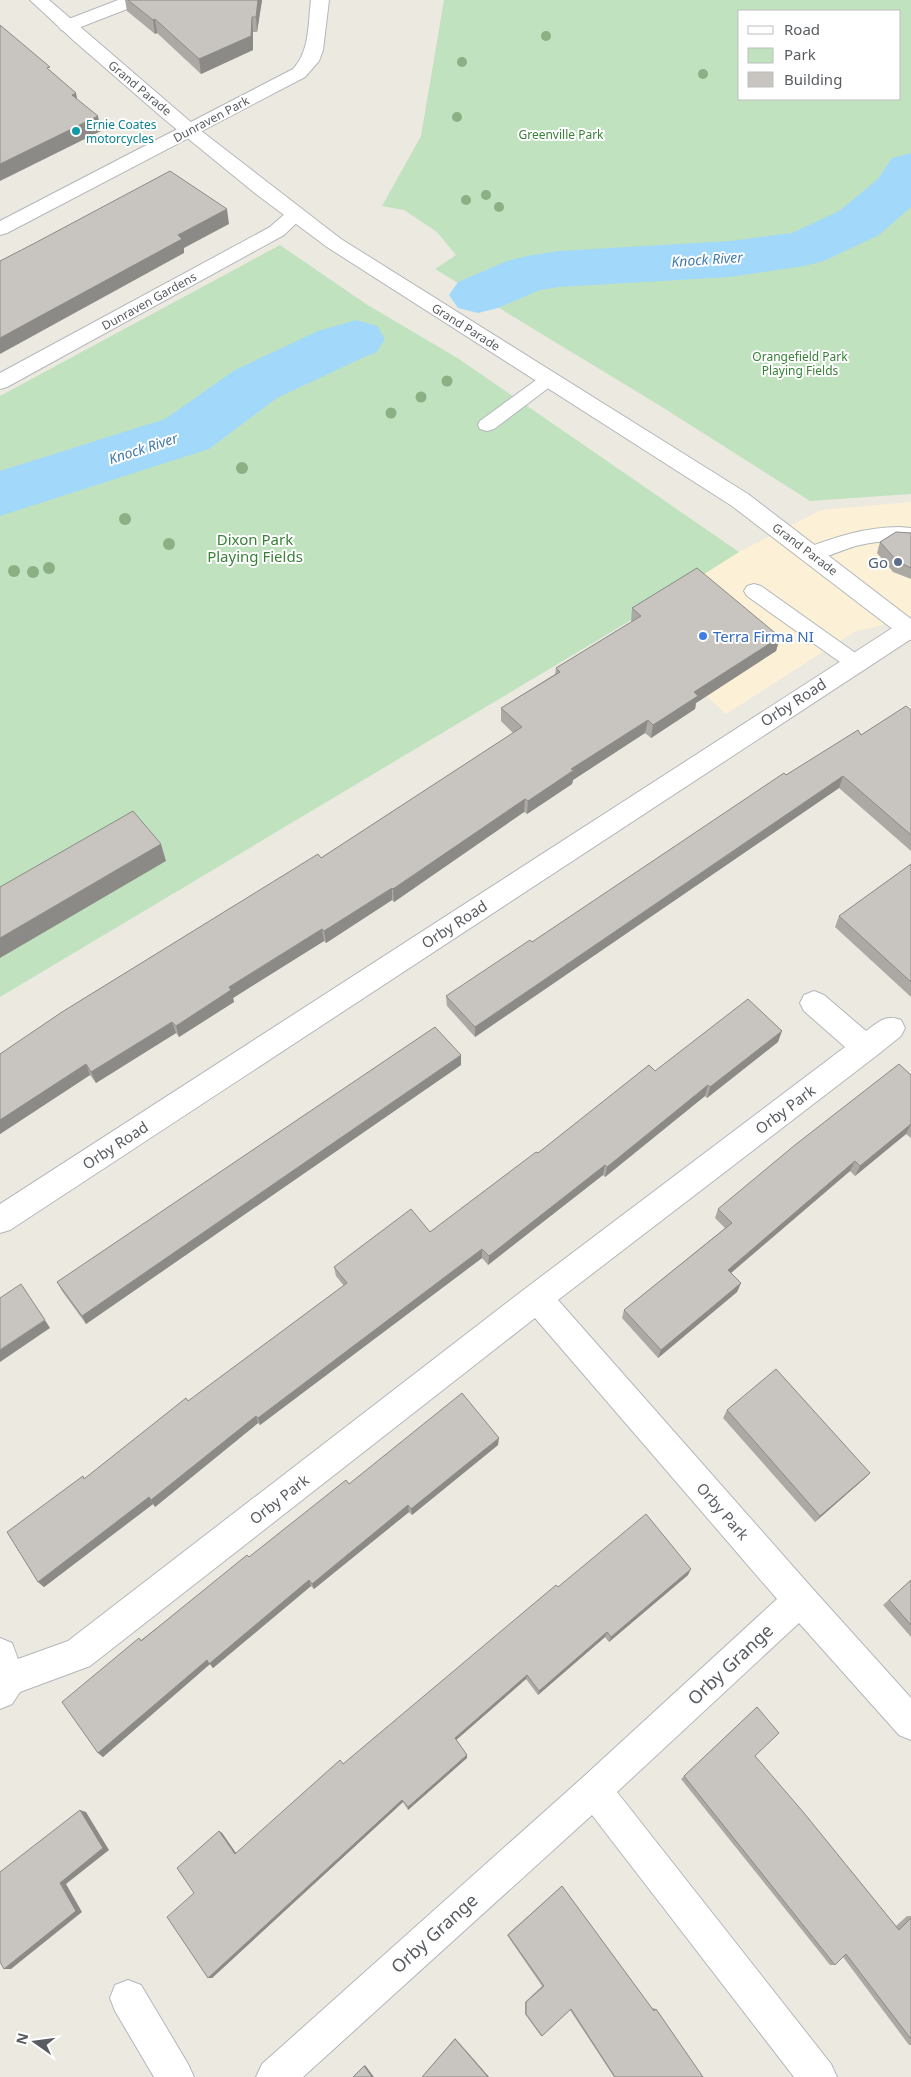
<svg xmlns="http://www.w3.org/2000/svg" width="911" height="2077" viewBox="0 0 911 2077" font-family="'Noto Sans',sans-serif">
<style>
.commercial{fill:#fcf1d6}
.green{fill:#c0e2be;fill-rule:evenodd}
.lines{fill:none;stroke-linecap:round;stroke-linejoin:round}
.river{fill:#a2d9fa;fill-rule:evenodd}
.service-casing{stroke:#b3b7bb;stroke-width:2}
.minor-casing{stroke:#b3b7bb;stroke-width:2}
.tertiary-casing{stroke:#b3b7bb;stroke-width:2}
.service{fill:#fff;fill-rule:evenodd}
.minor{fill:#fff;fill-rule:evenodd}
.tertiary{fill:#fff;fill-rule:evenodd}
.tree{fill:#8ab084}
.wall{fill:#aca9a5}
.shaded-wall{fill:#8c8a86}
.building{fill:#c8c5c0;stroke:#8c8a86}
.culture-dot{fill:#0f9aa8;stroke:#fff;stroke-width:2}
.service-dot{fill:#5c6f8a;stroke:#fff;stroke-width:2}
.shop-dot{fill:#3f7fe0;stroke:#fff;stroke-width:2}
.labels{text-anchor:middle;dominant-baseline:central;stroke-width:4;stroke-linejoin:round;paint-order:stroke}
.far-street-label{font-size:12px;fill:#595d61;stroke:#fff}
.far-culture-label{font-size:12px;fill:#0d838f;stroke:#fff;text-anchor:start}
.far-park-label{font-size:12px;fill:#398138;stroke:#fff}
.far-water-label{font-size:14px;font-style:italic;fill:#427aab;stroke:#fff}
.park-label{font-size:15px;fill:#398138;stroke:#fff}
.service-label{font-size:15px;fill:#4e5e75;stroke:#fff;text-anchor:end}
.shop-label{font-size:15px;fill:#366cbe;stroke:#fff;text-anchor:start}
.street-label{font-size:15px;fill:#595d61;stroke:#fff}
.near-street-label{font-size:18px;fill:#595d61;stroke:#fff}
</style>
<rect width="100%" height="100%" fill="#ece9e1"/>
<path class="commercial" d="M911 502V618L854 632 726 714 628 622 739 552 821 510Z"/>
<path class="green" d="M444 0H911V494L810 501 662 407 435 269 456 255 437 232 404 210 382 206 421 136ZM900 11V99H740V11Z
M280 245 366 304 459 359 739 552 628 622 0 997V396Z"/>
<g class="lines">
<path class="river" d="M911 153V207L879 235 824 261 804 266 730 277 559 287 540 290 498 308 478 313 458 308 449 295 458 282 507 261 527 256 559 251 730 241 792 233 839 211 878 179 892 158Z
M356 320 377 326 385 339 377 352 360 359 277 398 209 449 0 516V471L165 419 235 370 318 331Z"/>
<g class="service-casing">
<path id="service" d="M549 373 555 375 558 379 555 383 494 429 487 431 480 429 478 425 480 421 543 375Z
M899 527 911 528V542C894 540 877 541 860 545 844 548 819 563 804 559L801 554 804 549C835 537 866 527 899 527Z
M754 584 761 586 861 657 864 662 861 667 854 670 847 667 747 596 744 591 747 586Z"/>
</g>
<g class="minor-casing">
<path id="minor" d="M118 0H143L140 4 73 30 67 31 61 30 58 26 61 22Z
M311 0H329L323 50 319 61 305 77 7 233 0 235V221L293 69C310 51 308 24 311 0Z
M295 209 302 211 305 215 284 235 7 387 0 389V373L270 227 288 211Z
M908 620 911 621V639L10 1230 0 1233V1204L900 623Z
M814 991 824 995 866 1031C878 1022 886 1014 901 1020L905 1028 901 1036 876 1056 558 1300 812 1588 911 1698V1740L899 1735 799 1623 617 1792 831 2064 837 2077H794L592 1815 303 2077H256L262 2064 582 1778 777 1599 535 1318 90 1666 20 1692 12 1704 0 1709V1638L12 1643 18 1659 68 1641 526 1288 845 1047 804 1011 800 1003 804 995Z
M128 1980 141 1985 188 2064 194 2077H154L115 2011 110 1998 115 1985Z"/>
</g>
<g class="tertiary-casing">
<path id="tertiary" d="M30 0H49L200 130 341 239 748 494 911 619V640L903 637 732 506 327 247 256 194 164 119 73 40Z"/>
</g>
<use href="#service" class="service"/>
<use href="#minor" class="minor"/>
<use href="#tertiary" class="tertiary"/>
</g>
<g class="tree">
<circle cx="546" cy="36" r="5"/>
<circle cx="462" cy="62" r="5"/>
<circle cx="703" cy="74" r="5"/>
<circle cx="457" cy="117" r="5"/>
<circle cx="486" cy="195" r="5"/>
<circle cx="466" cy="200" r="5"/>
<circle cx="499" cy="207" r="5"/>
<circle cx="447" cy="381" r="5.5"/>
<circle cx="421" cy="397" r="5.5"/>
<circle cx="391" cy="413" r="5.5"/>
<circle cx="242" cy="468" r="6"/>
<circle cx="125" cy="519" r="6"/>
<circle cx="169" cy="544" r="6"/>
<circle cx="49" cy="568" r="6"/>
<circle cx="14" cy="571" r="6"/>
<circle cx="33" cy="572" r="6"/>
</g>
<path class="wall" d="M125 0H262L257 32H253V50L201 74 157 33 155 34 127 11Z
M911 533V579L893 572 877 553 880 542Z
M632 608 780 637 776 651 696 703 695 709 651 738 645 733 573 780 572 784 527 814 524 812 394 902 392 900 326 943 324 941 233 998 234 1002 179 1037 176 1033 96 1083 90 1075 0 1134V1054L321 858 513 733 501 721V708L555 674 556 668 631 622Z
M911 710V851L839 788 475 1037 447 1006 446 996 532 942 786 775 861 735Z
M911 864V997L835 927 839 916Z
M778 1042 707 1098 705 1096 605 1177 603 1175 488 1265 482 1258 260 1425 258 1423 155 1507 153 1504 44 1587 38 1582 84 1479 344 1286 336 1276 334 1267 430 1232 538 1153 655 1071Z
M461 1065 86 1324 62 1291 57 1282Z
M911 1075V1138L906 1134 855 1176 850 1171 731 1273 741 1283 737 1292 658 1358 622 1318 624 1310 725 1228 715 1218 718 1209Z
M727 1410 870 1473 864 1479 815 1522 723 1418Z
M498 1445 412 1515 409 1512 314 1589 311 1586 213 1668 210 1664 103 1757 98 1753 139 1638 141 1640 249 1557 349 1484Z
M688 1575 609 1642 605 1637 538 1695 526 1679 456 1740 467 1755V1758L408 1810 403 1802 212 1978 194 1893 219 1831 222 1833 236 1853 558 1587Z
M911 1580V1637L883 1605Z
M757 1707 755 1756 896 1926 907 1916H911V2045H909L843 1957 835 1965H830L681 1779Z
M562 1886 652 2009 653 2008 656 2009 703 2077H614L570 2010 542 2036H541L525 2014V2002L542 1986 507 1935Z
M455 2038 489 2077H422Z"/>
<path class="shaded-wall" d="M258 0H262L257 32 256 17Z
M252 17 253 32V50L201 74 199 59Z
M155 19 157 33 155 34 153 20Z
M76 93 79 108 72 95Z
M98 116 101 131 0 181V164Z
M227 209 229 224 184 248V253L0 354V338L178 235Z
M780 637 776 651 696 703 695 709 651 738 653 725 694 692Z
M648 720 645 733 573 780 572 784 527 814 528 801 571 769Z
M843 776 839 788 475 1037V1027Z
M525 799 524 812 394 902 393 889Z
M161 844 166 861 0 958V938Z
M392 888V900L326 943 324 931Z
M322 929 324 941 233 998 234 1002 179 1037 176 1026 229 987Z
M172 1022 176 1033 96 1083 91 1072Z
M782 1031 778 1042 707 1098 710 1087Z
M461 1055V1065L86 1324 82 1316Z
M86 1064 90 1075 0 1134V1120Z
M708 1085 705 1096 605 1177 607 1167Z
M911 1124 906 1134 855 1176 860 1166Z
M855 1161 850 1171 725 1278 728 1270Z
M605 1165 603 1175 488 1265 489 1256Z
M482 1249V1258L260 1425 258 1418Z
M741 1283 737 1292 658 1358 661 1350Z
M45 1320 50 1328 0 1362V1350Z
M256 1416 258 1423 155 1507 151 1500Z
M499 1438 498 1445 412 1515 411 1509Z
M870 1473 864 1479 815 1522 820 1516Z
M149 1497 153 1504 44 1587 38 1582Z
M408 1505 409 1512 314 1589 312 1584Z
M691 1569 688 1575 609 1642 611 1637Z
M309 1580 311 1586 213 1668 210 1664 103 1757 98 1753 207 1660Z
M607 1632 605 1637 538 1695 539 1691Z
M527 1675 526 1679 455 1741V1738Z
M467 1755V1758L408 1810V1807Z
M402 1800 403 1802 212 1978H208Z
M80 1810 86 1812 109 1850 66 1884 82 1912 11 1969H4L60 1883Z
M219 1831 222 1833 238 1856 235 1854Z
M455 2038 489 2077H488Z
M365 2065 374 2077H372L364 2066Z"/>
<path class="building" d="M128 0H258L256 17H252L251 36 199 59 155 19 153 20Z
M0 25 50 67 47 68 76 93 72 95 98 116 0 164Z
M170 171 227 209 178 235 182 239 0 338V261L35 243Z
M896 532 911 533V568L897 561 880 542Z
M697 568 780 637 694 692 698 696 653 725 648 720 571 769 574 770 528 801 525 799 393 889 392 888 324 931 322 929 229 987 231 990 176 1026 172 1022 91 1072 86 1064 0 1120V1054L62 1012 318 854 321 858 522 727 501 708 560 672 556 668 641 616 632 608Z
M906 706 911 710V835L843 776 475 1027 446 996 530 940 532 942 784 773 786 775 858 730 861 735Z
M133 811 161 844 0 938V887Z
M911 864V982L839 916Z
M748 999 782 1031 710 1087 708 1085 607 1167 605 1165 489 1256 482 1249 258 1418 256 1416 151 1500 149 1497 38 1582 7 1532 83 1476 84 1479 186 1398 188 1401 347 1283 334 1267 411 1209 430 1232 536 1152 538 1153 649 1065 655 1071Z
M435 1027 461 1055 82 1316 57 1282Z
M899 1064 911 1075V1124L860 1166 855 1161 728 1270 741 1283 661 1350 624 1310 732 1223 718 1209 795 1145Z
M21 1284 45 1320 0 1350V1298Z
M776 1369 870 1473 820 1516 727 1410Z
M462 1393 499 1438 411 1509 408 1505 312 1584 309 1580 209 1664 207 1660 98 1753 62 1702 139 1638 141 1641 247 1555 249 1557 346 1480 349 1484Z
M646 1514 691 1569 611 1637 607 1632 539 1691 527 1675 455 1738 467 1755 408 1807 402 1800 208 1978 167 1917 194 1893 177 1868 219 1831 235 1854 340 1760 343 1764 556 1585 558 1587Z
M911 1580V1625L889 1600Z
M757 1707 779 1733 755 1756 804 1813 899 1930 911 1918V2039L846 1954 835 1965 684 1776Z
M80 1810 103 1848 60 1883 76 1911 4 1969 0 1962V1872Z
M562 1886 654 2011 656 2009 703 2077H615L571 2009 542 2036 526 2014V2002L544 1986 508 1935Z
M455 2039 488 2077H422Z
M364 2066 372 2077H353Z"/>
<circle class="culture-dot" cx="76" cy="131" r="5"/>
<circle class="service-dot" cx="898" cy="562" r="5"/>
<circle class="shop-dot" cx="703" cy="636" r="5"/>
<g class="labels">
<g class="far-street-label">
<text transform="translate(140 88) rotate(40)">Grand Parade</text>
<text transform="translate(211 119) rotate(-28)">Dunraven Park</text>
<text transform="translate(149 301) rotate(-29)">Dunraven Gardens</text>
<text transform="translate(466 327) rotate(32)">Grand Parade</text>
<text transform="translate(805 549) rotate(37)">Grand Parade</text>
</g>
<g class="far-culture-label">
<text x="86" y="124">Ernie Coates<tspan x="86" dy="14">motorcycles</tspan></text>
</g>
<g class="far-park-label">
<text x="561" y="134">Greenville Park</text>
<text x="800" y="356">Orangefield Park<tspan x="800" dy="14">Playing Fields</tspan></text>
</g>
<g class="far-water-label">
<text transform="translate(707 259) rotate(-4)">Knock River</text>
<text transform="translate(143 448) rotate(-18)">Knock River</text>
</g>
<g class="park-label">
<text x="255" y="539">Dixon Park<tspan x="255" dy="17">Playing Fields</tspan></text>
</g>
<g class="service-label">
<text x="888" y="562">Go</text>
</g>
<g class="shop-label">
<text x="713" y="636">Terra Firma NI</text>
</g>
<g class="street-label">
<text transform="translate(793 702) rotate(-33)">Orby Road</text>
<text transform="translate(454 924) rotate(-33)">Orby Road</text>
<text transform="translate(785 1109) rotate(-37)">Orby Park</text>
<text transform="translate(115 1145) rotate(-33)">Orby Road</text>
<text transform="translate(279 1499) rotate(-38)">Orby Park</text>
<text transform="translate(723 1511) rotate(49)">Orby Park</text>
</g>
<g class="near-street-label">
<text transform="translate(730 1664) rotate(-43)">Orby Grange</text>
<text transform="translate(434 1933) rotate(-42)">Orby Grange</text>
</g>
</g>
<rect x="738" y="10" width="162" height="90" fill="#ffffff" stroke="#bdbec0"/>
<rect x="748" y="26" width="25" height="8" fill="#ffffff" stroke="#bdbec0"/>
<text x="784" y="35" font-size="15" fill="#595d61">Road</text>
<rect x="748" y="48" width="25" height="15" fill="#c0e2be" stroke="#bdbec0"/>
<text x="784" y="60" font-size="15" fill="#595d61">Park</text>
<rect x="748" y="72" width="25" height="15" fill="#c8c5c0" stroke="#bdbec0"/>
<text x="784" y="85" font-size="15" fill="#595d61">Building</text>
<g transform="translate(35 2042) rotate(284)" stroke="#ffffff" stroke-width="4" paint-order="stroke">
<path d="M0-4L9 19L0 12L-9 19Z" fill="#595d61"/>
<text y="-8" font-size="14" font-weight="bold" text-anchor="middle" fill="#595d61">N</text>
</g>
</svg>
